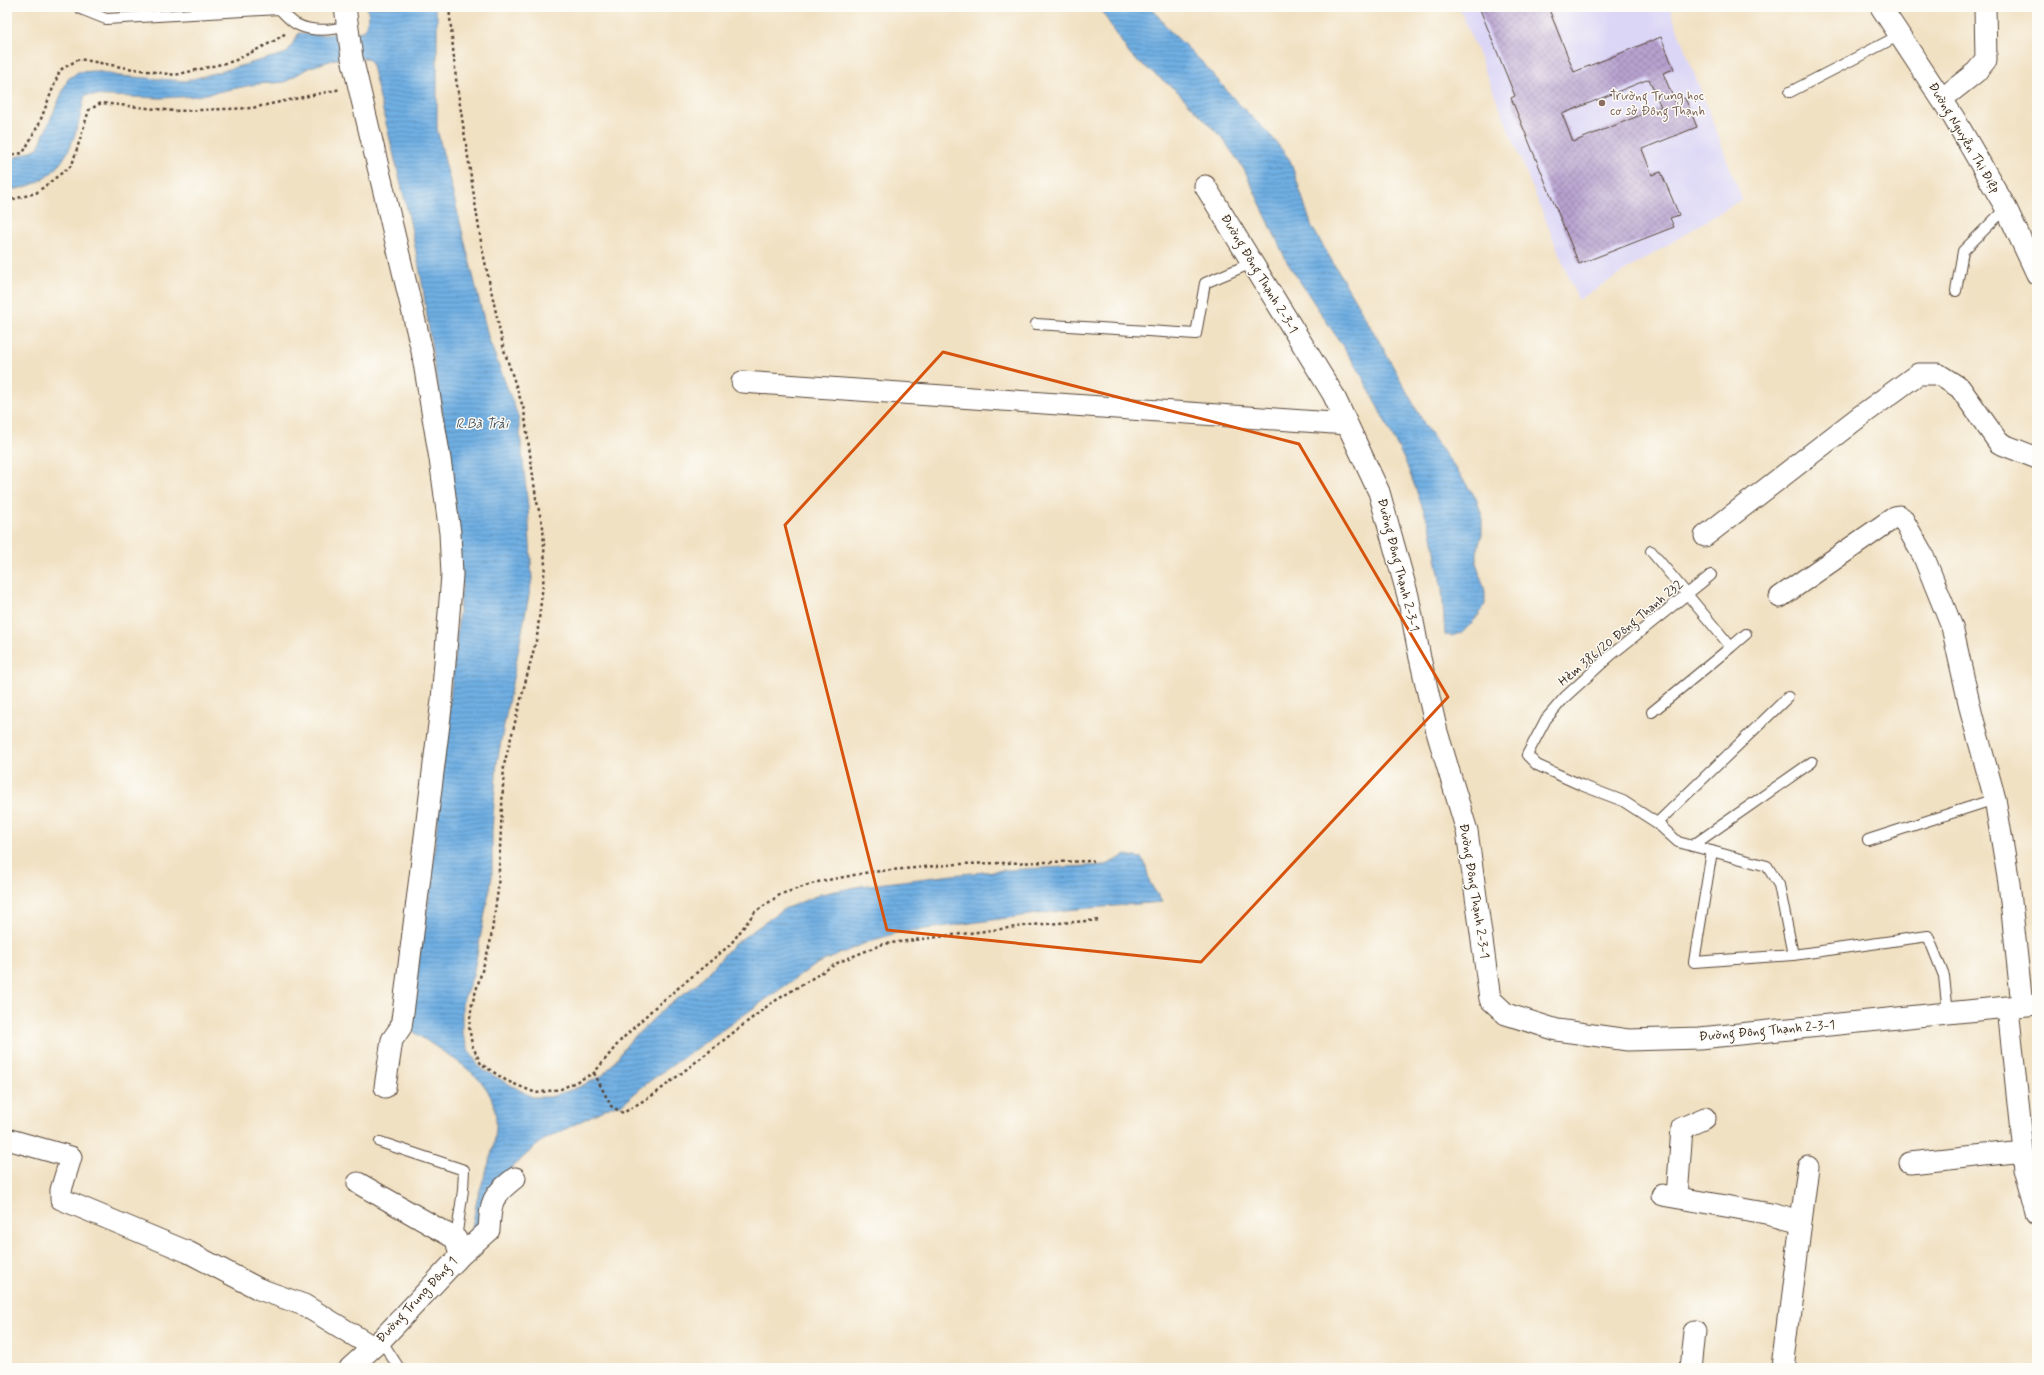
<svg xmlns="http://www.w3.org/2000/svg" width="2044" height="1375" viewBox="0 0 2044 1375" font-family="Mynerve,sans-serif">
<style>
.built{fill:#dcd6f6}
.water{fill:url(#water-rules);stroke:#556c80}
.building{fill:url(#building-cross-hatch);fill-rule:evenodd}
.lines{fill:none;stroke-linecap:round;stroke-linejoin:round}
.lane-casing{stroke:#564537;stroke-width:12}
.street-casing{stroke:#564537;stroke-width:23}
.path{stroke:#564537;stroke-width:2.5;stroke-dasharray:3 3;stroke-linecap:butt}
.lane{stroke:#fff;stroke-width:10}
.street{stroke:#fff;stroke-width:21}
.marked{fill:none;stroke:#d7540e;stroke-width:3;stroke-linejoin:round}
.education-dot{fill:#8d6e63;stroke:#fdfcf7;stroke-width:1.5}
.labels{text-anchor:middle;dominant-baseline:central;stroke-width:3;stroke-linejoin:round;paint-order:stroke}
.education-label{font-size:13px;fill:#785e54;stroke:#fdfcf7;text-anchor:start}
.street-label{font-size:13px;fill:#3b2a1e;stroke:#fdfcf7}
.water-label{font-size:14px;font-style:italic;fill:#4d5963;stroke:#fdfcf7}
</style>
<defs>
<pattern id="water-rules" width="6" height="5" patternUnits="userSpaceOnUse"><rect width="6" height="5" fill="#6fafe3"/><path d="M0 2.5h6" fill="none" stroke="#5c8fb7"/></pattern>
<pattern id="building-cross-hatch" width="8" height="8" patternUnits="userSpaceOnUse"><rect width="8" height="8" fill="#b8a2d0"/><path d="M0 0l8 8M0 8l8-8" fill="none" stroke="#9784a8"/></pattern>
</defs>
<rect width="100%" height="100%" fill="#fdfcf7"/>
<filter id="ink" filterUnits="userSpaceOnUse"><feTurbulence type="fractalNoise" baseFrequency=".025" numOctaves="2"/><feDisplacementMap in="SourceGraphic" scale="8" xChannelSelector="R" yChannelSelector="G"/><feConvolveMatrix kernelMatrix="1 2 1 2 8 2 1 2 1" color-interpolation-filters="sRGB"/></filter>
<filter id="wash" filterUnits="userSpaceOnUse"><feTurbulence type="fractalNoise" baseFrequency=".012" numOctaves="4" result="noise"/><feDisplacementMap in="SourceGraphic" scale="16" xChannelSelector="R" yChannelSelector="G"/><feGaussianBlur stdDeviation="0.9" result="paint"/><feColorMatrix in="noise" values="0 0 0 0 0 0 0 0 0 0 0 0 0 0 0 0 0 1.4 0 .05"/><feComposite in="paint" operator="in"/></filter>
<g filter="url(#wash)">
<rect width="100%" height="100%" fill="#f1e1c3"/>
<path class="built" d="M1459 7H1669L1742 199 1578 300Z"/>
<path class="water" d="M367 7H434L437 16V129L489 340 518 416 528 507 532 579 497 762 492 831V877L473 975 462 1004V1033L469 1051 480 1068 532 1097H550L579 1087 602 1076 611 1066 629 1042 666 1007 696 985 733 945 784 909 821 894 861 886 952 875 1005 870 1106 865 1126 855 1141 858 1145 863 1150 883 1162 902 1066 910 896 933 868 942 816 964 647 1083 621 1105 611 1106 542 1141 513 1166 491 1197 486 1229 469 1236C474 1224 474 1213 477 1200 487 1163 511 1120 483 1084 466 1063 429 1044 407 1027L430 890 462 584 449 450 436 378 422 282 409 217 371 62 367 58 336 59 308 68 285 82 257 84 197 96 160 98 85 95C77 131 70 170 31 185 23 188 15 189 7 191V158H14L38 148 68 79 78 72 96 71 119 76 186 81 287 53 299 33 320 35 364 31 369 16Z
M1099 7H1151L1168 29 1203 63 1235 100 1271 136 1290 160 1312 227 1383 348 1426 427 1476 498 1482 516V534L1477 552V565L1485 591V604L1479 615 1463 632 1452 636 1445 635 1442 590 1431 530 1406 463 1360 372 1287 262 1245 171 1223 139 1177 91 1130 55Z"/>
<g id="blocks">
<path class="building" d="M1479 7H1548L1574 72 1661 37 1674 69 1663 73 1675 102 1685 98 1697 127 1642 149 1652 175 1661 172 1679 215 1670 218 1674 227 1579 264 1511 98 1515 96ZM1649 79 1661 107 1573 142 1562 114Z"/>
</g>
</g>
<g filter="url(#ink)">
<use href="#blocks" fill-opacity="0" stroke="#564537" stroke-width="1"/>
<g class="lines">
<g class="lane-casing">
<path id="lane" d="M80 7 81 9 106 19 279 9C285 14 291 22 298 25 313 32 333 30 348 26
M1790 92 1900 35
M1956 291 1963 251 2006 208
M1036 324 1196 334 1205 283 1252 263
M1651 551 1731 647 1746 634
M1711 575 1611 655 1565 697 1546 719 1527 755 1537 765 1581 785 1623 801 1657 823 1678 842 1767 866 1779 885 1793 955
M1652 712 1731 647
M1657 823 1788 697
M1868 840 1995 799
M1692 846 1812 762
M1712 851 1694 962 1793 955 1928 936 1944 976 1948 1014
M380 1142 464 1170 463 1190 456 1239
M381 1340 399 1368"/>
</g>
<g class="street-casing">
<path id="street" d="M345 7 352 58 422 351 440 459 450 533 452 575 442 700 404 1005 401 1027 392 1040 385 1087
M1881 7 1954 118 2006 208 2037 274
M1942 99 1976 72 1986 60 1985 7
M1205 186 1333 394 1379 492 1408 596 1420 658 1437 732 1467 831 1490 999 1506 1014 1557 1030 1628 1040 1700 1038 2037 1004
M742 382 1347 424
M1705 536 1859 417 1918 374H1938L1960 388 1999 443 2037 458
M1780 597 1895 517 1899 516 1902 518 1923 555 1952 627 1972 716 1995 799 2009 883 2022 1005
M2008 1008 2025 1169 2037 1214
M7 1139 71 1157 61 1190V1199L188 1252 259 1289 304 1305 373 1347
M1910 1163 2023 1151
M1662 1195 1771 1214 1801 1222 1783 1368
M1677 1197 1682 1128 1705 1118
M1801 1222 1808 1167
M460 1256 489 1230C491 1200 491 1197 515 1178
M350 1368 381 1340 460 1256 456 1239 358 1183
M1691 1368 1695 1332"/>
</g>
<path class="path" d="M449 7 456 79 482 248 504 350 524 410 536 498 543 527 545 566 537 637 504 765 498 890 490 944 472 1004 469 1026 472 1045 481 1064 507 1081 536 1093 561 1089 594 1073 621 1040 654 1008 730 945 755 912 781 894 818 882 870 872 958 864 1094 861
M7 155 23 153 39 124 60 70 79 59 127 68 175 75 234 61 274 41 286 33
M7 201 36 193 72 165 89 110 101 103 175 111 252 108 341 89
M594 1073 611 1106 623 1113 656 1093 770 1004 839 962 883 944 1032 925 1101 920"/>
<use href="#lane" class="lane"/>
<use href="#street" class="street"/>
</g>
</g>
<path class="marked" d="M943 352 1299 444 1448 697 1201 962 887 930 785 525Z"/>
<circle class="education-dot" cx="1602" cy="103" r="4"/>
<g class="labels">
<g class="education-label">
<text x="1610" y="96">Trường Trung học<tspan x="1610" dy="15">cơ sở Đông Thạnh</tspan></text>
</g>
<g class="street-label">
<text transform="translate(1964 138) rotate(59)">Đường Nguyễn Thị Điệp</text>
<text transform="translate(1259 274) rotate(59)">Đường Đông Thạnh 2-3-1</text>
<text transform="translate(1398 565) rotate(76)">Đường Đông Thạnh 2-3-1</text>
<text transform="translate(1621 633) rotate(-40)">Hẻm 386/20 Đông Thạnh 232</text>
<text transform="translate(1474 891) rotate(81)">Đường Đông Thạnh 2-3-1</text>
<text transform="translate(1767 1031) rotate(-5)">Đường Đông Thạnh 2-3-1</text>
<text transform="translate(417 1300) rotate(-47)">Đường Trung Đông 1</text>
</g>
<g class="water-label">
<text x="482" y="424">R.Bà Trải</text>
</g>
</g>
<rect width="2044" height="1375" fill="none" stroke="#fdfcf7" stroke-width="24"/>
</svg>
